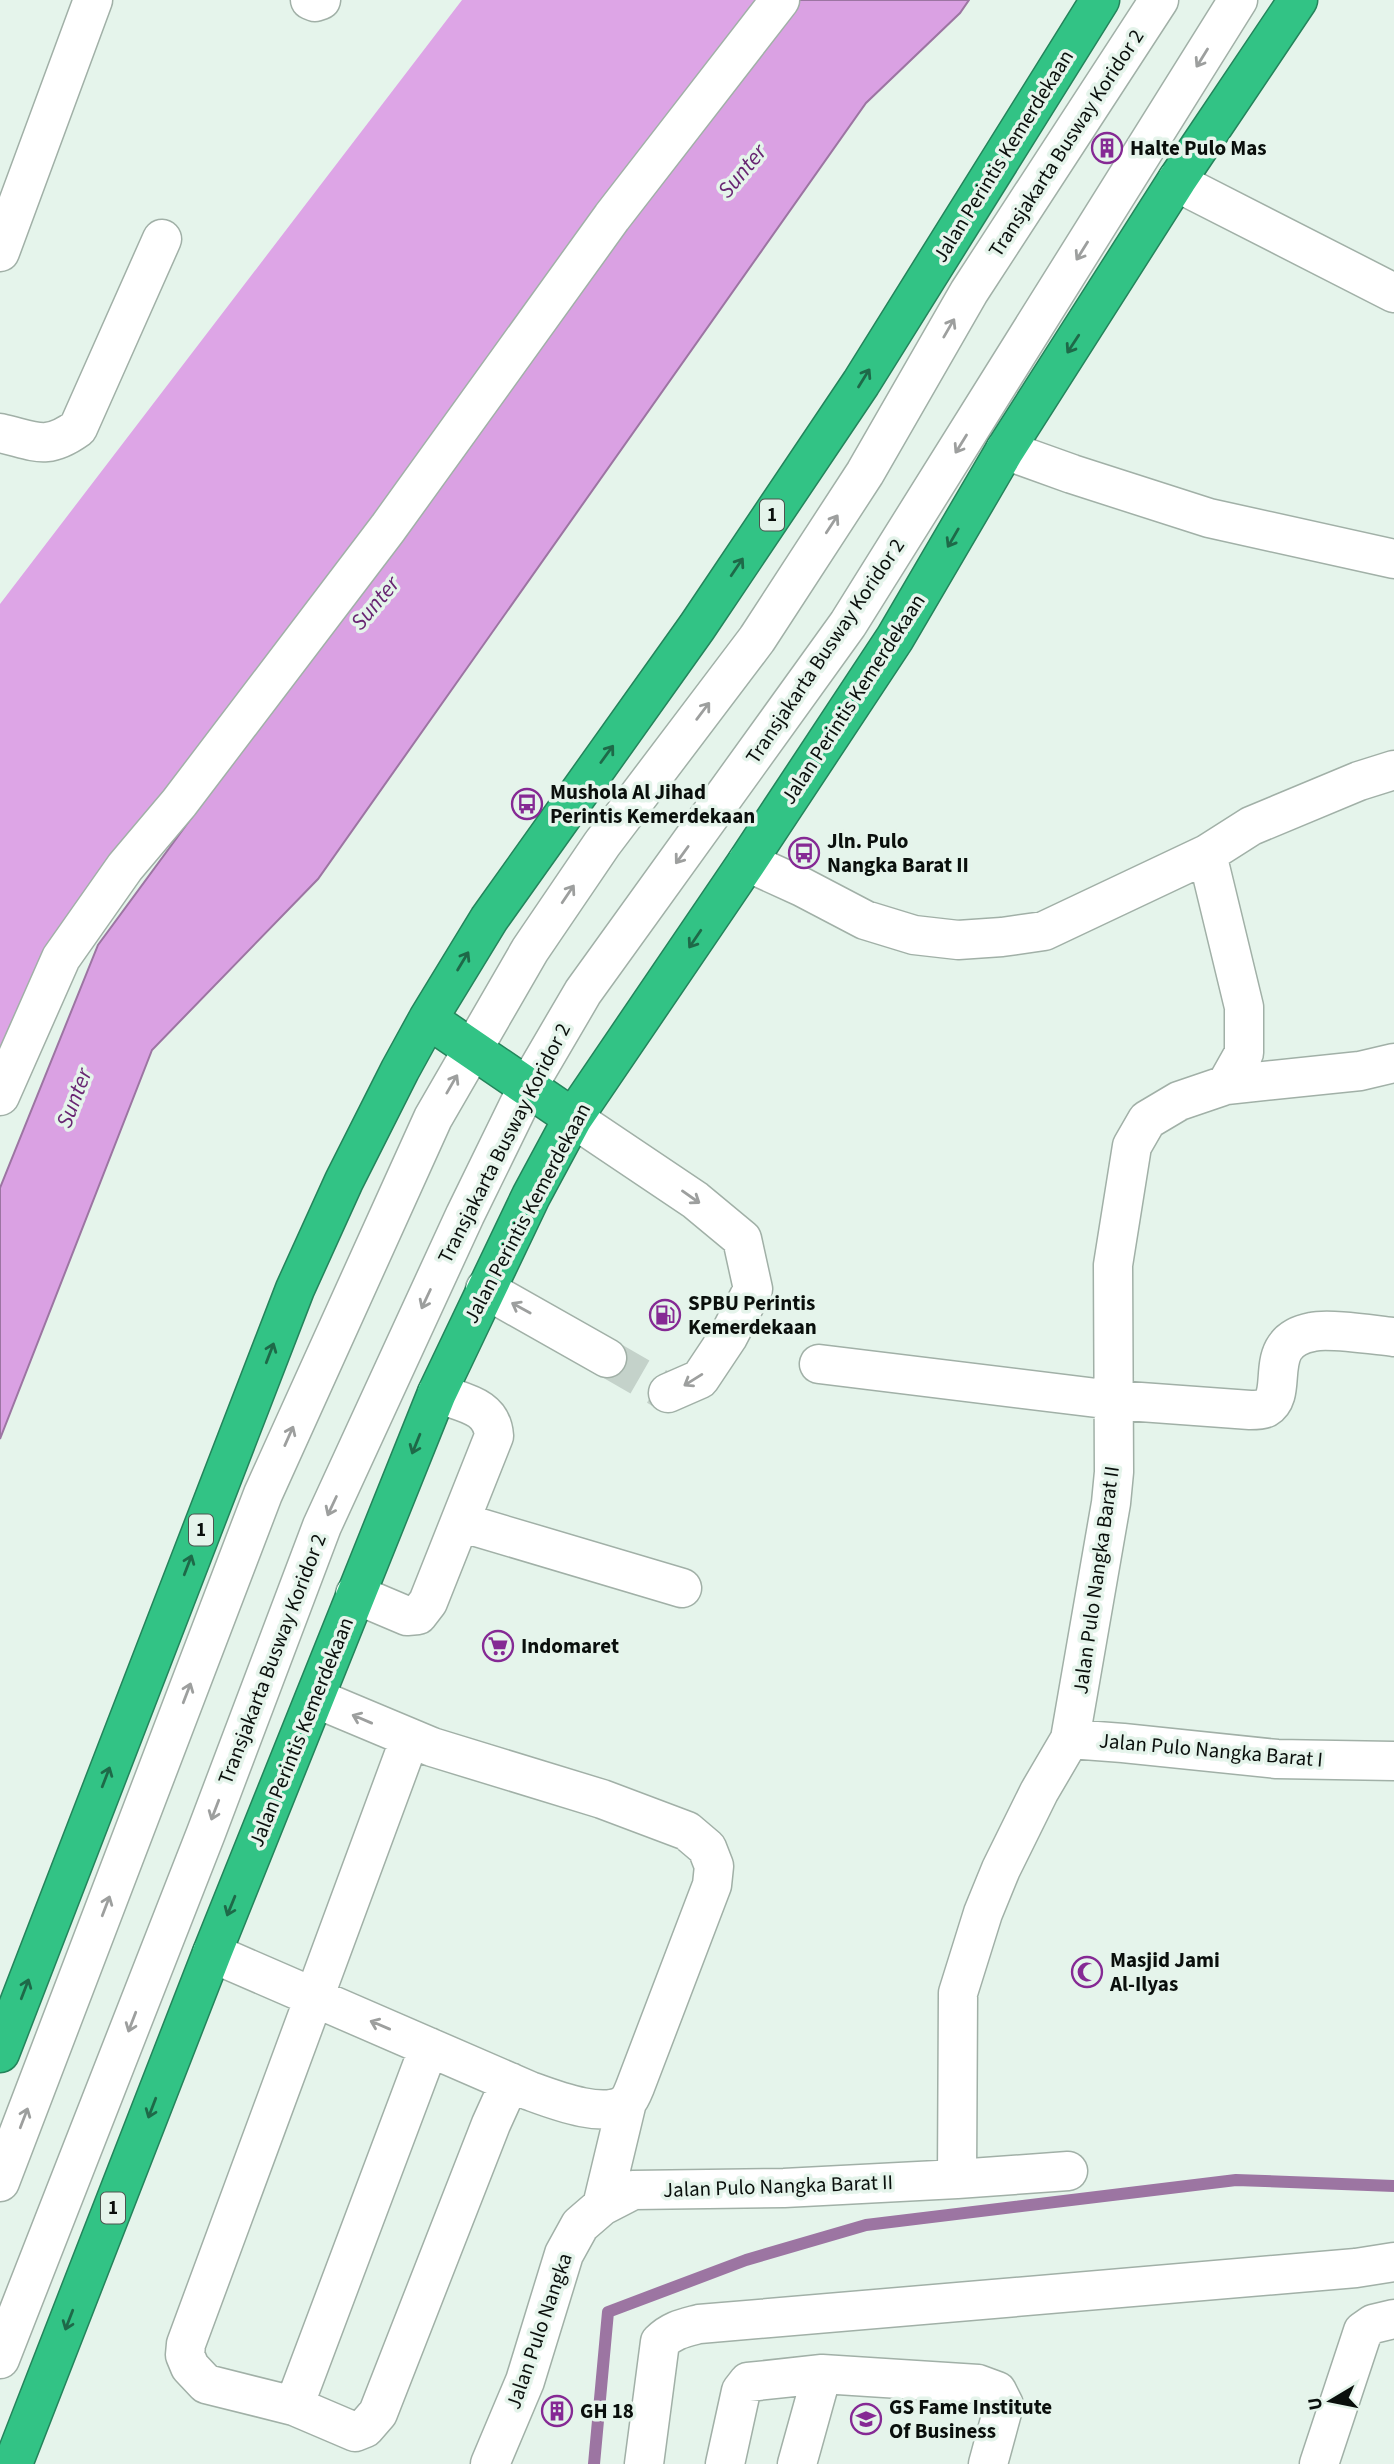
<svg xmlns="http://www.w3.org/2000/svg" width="1394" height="2464" viewBox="0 0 1394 2464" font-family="'Source Sans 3',sans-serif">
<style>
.forest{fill:#dda5e6}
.water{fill:#daa1e3;stroke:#9c75a2;stroke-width:2}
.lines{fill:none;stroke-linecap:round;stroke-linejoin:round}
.stream{stroke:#9c75a2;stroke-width:12}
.minor-tunnel{stroke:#c4d2ca;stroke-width:38;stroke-dasharray:38 19;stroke-linecap:butt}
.minor-casing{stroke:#a1b0a7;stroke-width:41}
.highway-casing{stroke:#24845b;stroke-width:41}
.minor{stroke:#fff;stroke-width:38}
.highway{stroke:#32c385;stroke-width:38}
.oneway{stroke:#9d9f9e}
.oneway2{stroke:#1e6948}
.labels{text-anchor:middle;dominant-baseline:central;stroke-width:7;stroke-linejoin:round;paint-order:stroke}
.shield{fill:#e5f4eb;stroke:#4c544f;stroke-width:2}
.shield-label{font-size:19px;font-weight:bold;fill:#0a0f0c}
.street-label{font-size:21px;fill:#0a0f0c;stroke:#e5f4eb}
.poi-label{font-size:21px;font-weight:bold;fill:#0a0f0c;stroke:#e5f4eb;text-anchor:start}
.water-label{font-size:23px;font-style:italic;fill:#682572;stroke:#e5f4eb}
</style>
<rect width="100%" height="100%" fill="#e5f4eb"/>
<path class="forest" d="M462 0H783L61 957 0 1100V604Z"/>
<path class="water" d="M793 0H969L960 13 866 103 318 879 152 1050 0 1439V1188L98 945Z"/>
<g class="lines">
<path class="stream" d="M594 2464 608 2312 746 2260 866 2225 1236 2180 1394 2186"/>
<path class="minor-tunnel" d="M607 1358 668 1393"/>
<g class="minor-casing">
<path id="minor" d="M310 0 315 2 321 0
M1177 180 1194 191 1394 293
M0 252 93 0
M0 433C36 441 46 451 78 428L162 239
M1005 450 1072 474 1209 518 1394 559
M747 862 802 887 865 920 914 935 958 940 1002 937 1044 931 1207 854 1251 826 1359 781 1394 770
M1226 1085 1360 1071 1394 1063
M0 1096 61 958 125 867 179 803 388 528 612 217 780 0
M573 1118 695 1200 742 1239 753 1289 728 1337 700 1379 668 1393
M485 1289 607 1358
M819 1364 1113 1400 1250 1410C1254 1410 1262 1410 1266 1408 1291 1393 1259 1342 1312 1332 1329 1328 1374 1335 1394 1337
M460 1522 682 1588
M355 1594 407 1616 418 1615 428 1602 494 1436C492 1405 462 1403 437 1393
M410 1738 186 2344 185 2355 190 2367 206 2384 294 2406 355 2432 365 2428 378 2413 491 2124 510 2082
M1070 1739 1123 1743 1277 1759 1394 1761
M212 1953 530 2091C552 2099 608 2121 627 2102 630 2099 633 2092 635 2087L712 1885 714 1866 707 1848 687 1831 602 1799 432 1747 315 1698
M957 2179 1068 2171
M0 2182 263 1494 433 1118 530 950 602 844 757 639 865 473 969 292 1159 0
M602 2206 627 2102
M0 2359 206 1833 322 1526 465 1215 528 1086 583 992 848 624 1238 0
M294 2406 429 2047
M490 2464 525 2381 564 2254 580 2225 602 2206 633 2190 784 2188 957 2179 958 1993 983 1913 1001 1869 1039 1792 1070 1739 1111 1503 1114 1472 1113 1265 1132 1146 1147 1120 1179 1101 1226 1085 1244 1053V1007L1207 854
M644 2464 660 2342C672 2330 684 2328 699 2324L1356 2268 1394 2262
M725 2464 741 2391 748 2382 822 2374 978 2384 997 2391 1004 2405 988 2464
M797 2464 822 2374
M1319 2464 1363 2331 1373 2324 1394 2319"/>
</g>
<g class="highway-casing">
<path id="highway" d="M428 1019 573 1118
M0 2053 295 1289 344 1181 400 1070 428 1019 489 919 697 627 861 383 1100 0
M13 2464 212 1953 437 1393 531 1196 573 1118 747 862 895 638 1005 450 1177 180 1298 0"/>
</g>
<use href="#minor" class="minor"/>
<use href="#highway" class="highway"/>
</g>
<defs><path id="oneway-shaft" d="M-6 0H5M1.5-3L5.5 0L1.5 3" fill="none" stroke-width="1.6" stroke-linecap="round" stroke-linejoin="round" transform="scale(1.75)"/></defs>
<g class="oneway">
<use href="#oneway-shaft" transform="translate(1202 58) rotate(122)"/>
<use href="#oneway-shaft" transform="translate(1082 251) rotate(122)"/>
<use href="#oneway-shaft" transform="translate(949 328) rotate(-60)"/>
<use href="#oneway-shaft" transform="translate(961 444) rotate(122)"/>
<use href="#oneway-shaft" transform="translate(832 524) rotate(-57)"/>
<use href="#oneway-shaft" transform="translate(703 711) rotate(-53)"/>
<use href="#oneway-shaft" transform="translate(682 855) rotate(126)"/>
<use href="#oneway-shaft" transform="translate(568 894) rotate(-56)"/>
<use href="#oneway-shaft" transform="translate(452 1084) rotate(-60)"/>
<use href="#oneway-shaft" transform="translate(691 1197) rotate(35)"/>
<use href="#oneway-shaft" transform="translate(426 1299) rotate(115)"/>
<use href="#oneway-shaft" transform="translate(521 1308) rotate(-151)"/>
<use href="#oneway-shaft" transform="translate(693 1380) rotate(148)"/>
<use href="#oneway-shaft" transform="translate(289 1436) rotate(-66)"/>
<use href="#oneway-shaft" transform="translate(332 1506) rotate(115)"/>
<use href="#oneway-shaft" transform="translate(187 1693) rotate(-69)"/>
<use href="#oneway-shaft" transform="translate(362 1719) rotate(-157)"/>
<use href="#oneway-shaft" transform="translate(215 1810) rotate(111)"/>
<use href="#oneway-shaft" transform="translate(106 1906) rotate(-69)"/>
<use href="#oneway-shaft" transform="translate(132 2022) rotate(111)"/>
<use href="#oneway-shaft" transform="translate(380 2025) rotate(-157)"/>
<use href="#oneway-shaft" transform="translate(24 2118) rotate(-69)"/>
</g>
<g class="oneway2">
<use href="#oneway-shaft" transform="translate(1073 344) rotate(123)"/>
<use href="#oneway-shaft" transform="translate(864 378) rotate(-58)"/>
<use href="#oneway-shaft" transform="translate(953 538) rotate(120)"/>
<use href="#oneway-shaft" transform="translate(737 567) rotate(-56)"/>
<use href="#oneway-shaft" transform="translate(607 754) rotate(-54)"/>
<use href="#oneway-shaft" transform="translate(695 939) rotate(124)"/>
<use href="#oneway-shaft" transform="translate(463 961) rotate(-59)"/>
<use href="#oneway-shaft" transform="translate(270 1353) rotate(-69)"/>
<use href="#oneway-shaft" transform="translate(416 1444) rotate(112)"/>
<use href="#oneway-shaft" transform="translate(188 1565) rotate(-69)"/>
<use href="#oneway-shaft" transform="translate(106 1777) rotate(-69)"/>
<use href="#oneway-shaft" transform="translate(231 1906) rotate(112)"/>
<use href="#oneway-shaft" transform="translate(25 1989) rotate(-69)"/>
<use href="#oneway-shaft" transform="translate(152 2108) rotate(111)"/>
<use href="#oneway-shaft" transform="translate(69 2320) rotate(111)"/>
</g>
<defs>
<g id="building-ring" transform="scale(1.575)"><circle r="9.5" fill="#e5f4eb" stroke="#852994" stroke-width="1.5"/><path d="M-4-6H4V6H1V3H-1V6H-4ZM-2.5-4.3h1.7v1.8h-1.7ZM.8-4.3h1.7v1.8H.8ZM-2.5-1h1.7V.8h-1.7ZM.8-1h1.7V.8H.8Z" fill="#852994"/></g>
<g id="bus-ring" transform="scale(1.575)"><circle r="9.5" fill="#e5f4eb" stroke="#852994" stroke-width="1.5"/><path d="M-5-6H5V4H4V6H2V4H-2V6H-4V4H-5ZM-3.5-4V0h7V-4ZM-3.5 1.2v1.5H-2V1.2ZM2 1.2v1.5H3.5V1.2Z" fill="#852994"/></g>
<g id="fuel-ring" transform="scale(1.575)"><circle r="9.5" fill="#e5f4eb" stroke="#852994" stroke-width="1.5"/><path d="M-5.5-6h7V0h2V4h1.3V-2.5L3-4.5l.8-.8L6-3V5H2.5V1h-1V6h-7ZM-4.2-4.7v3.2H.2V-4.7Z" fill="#852994"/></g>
<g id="supermarket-ring" transform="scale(1.575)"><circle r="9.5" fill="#e5f4eb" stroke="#852994" stroke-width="1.5"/><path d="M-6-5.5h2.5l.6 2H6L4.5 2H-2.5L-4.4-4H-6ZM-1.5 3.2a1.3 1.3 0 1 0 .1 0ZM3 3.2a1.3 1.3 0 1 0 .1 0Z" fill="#852994"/></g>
<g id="mosque-ring" transform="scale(1.575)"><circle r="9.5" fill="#e5f4eb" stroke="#852994" stroke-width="1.5"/><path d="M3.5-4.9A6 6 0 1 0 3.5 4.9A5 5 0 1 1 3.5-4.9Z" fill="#852994"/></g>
<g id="university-ring" transform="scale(1.575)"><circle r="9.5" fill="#e5f4eb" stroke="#852994" stroke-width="1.5"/><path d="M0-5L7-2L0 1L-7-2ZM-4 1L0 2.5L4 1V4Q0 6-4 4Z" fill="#852994"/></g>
</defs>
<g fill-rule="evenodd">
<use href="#building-ring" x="1107" y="148"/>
<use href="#bus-ring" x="527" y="804"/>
<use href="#bus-ring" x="804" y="853"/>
<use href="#fuel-ring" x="665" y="1315"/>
<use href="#supermarket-ring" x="498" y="1646"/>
<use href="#mosque-ring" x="1087" y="1972"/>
<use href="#building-ring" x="557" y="2411"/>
<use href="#university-ring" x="866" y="2419"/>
</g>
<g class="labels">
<g class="shield">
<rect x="760" y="499.5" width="24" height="31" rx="5"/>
<rect x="189" y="1514.5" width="24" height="31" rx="5"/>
<rect x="101" y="2192.5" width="24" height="31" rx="5"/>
</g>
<g class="shield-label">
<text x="772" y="515">1</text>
<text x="201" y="1530">1</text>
<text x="113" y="2208">1</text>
</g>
<g class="street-label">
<text transform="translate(1066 143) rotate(-57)">Transjakarta Busway Koridor 2</text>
<text transform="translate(1003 156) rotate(-58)">Jalan Perintis Kemerdekaan</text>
<text transform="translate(825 651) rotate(-56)">Transjakarta Busway Koridor 2</text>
<text transform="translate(853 699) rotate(-57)">Jalan Perintis Kemerdekaan</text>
<text transform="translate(504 1143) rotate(-63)">Transjakarta Busway Koridor 2</text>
<text transform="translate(527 1213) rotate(-62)">Jalan Perintis Kemerdekaan</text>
<text transform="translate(1096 1580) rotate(-82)">Jalan Pulo Nangka Barat II</text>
<text transform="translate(272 1659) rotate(-69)">Transjakarta Busway Koridor 2</text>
<text transform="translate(301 1732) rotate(-68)">Jalan Perintis Kemerdekaan</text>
<text transform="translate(1211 1750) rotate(5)">Jalan Pulo Nangka Barat I</text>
<text transform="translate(778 2186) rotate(-2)">Jalan Pulo Nangka Barat II</text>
<text transform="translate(539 2331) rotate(-71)">Jalan Pulo Nangka</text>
</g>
<g class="poi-label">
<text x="1130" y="148">Halte Pulo Mas</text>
<text x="550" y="792">Mushola Al Jihad<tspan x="550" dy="24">Perintis Kemerdekaan</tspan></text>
<text x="827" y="841">Jln. Pulo<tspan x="827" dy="24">Nangka Barat II</tspan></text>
<text x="688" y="1303">SPBU Perintis<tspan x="688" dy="24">Kemerdekaan</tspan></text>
<text x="521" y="1646">Indomaret</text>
<text x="1110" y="1960">Masjid Jami<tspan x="1110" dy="24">Al-Ilyas</tspan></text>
<text x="889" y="2407">GS Fame Institute<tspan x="889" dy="24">Of Business</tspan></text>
<text x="580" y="2411">GH 18</text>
</g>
<g class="water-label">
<text transform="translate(742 171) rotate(-50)">Sunter</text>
<text transform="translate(375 603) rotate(-50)">Sunter</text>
<text transform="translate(74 1098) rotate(-69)">Sunter</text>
</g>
</g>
<g transform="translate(1331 2401) rotate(260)" stroke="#e5f4eb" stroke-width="5" paint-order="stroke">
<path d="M0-5L12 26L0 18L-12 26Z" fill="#0a0f0c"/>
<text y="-10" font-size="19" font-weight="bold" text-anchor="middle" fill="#0a0f0c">U</text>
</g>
</svg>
